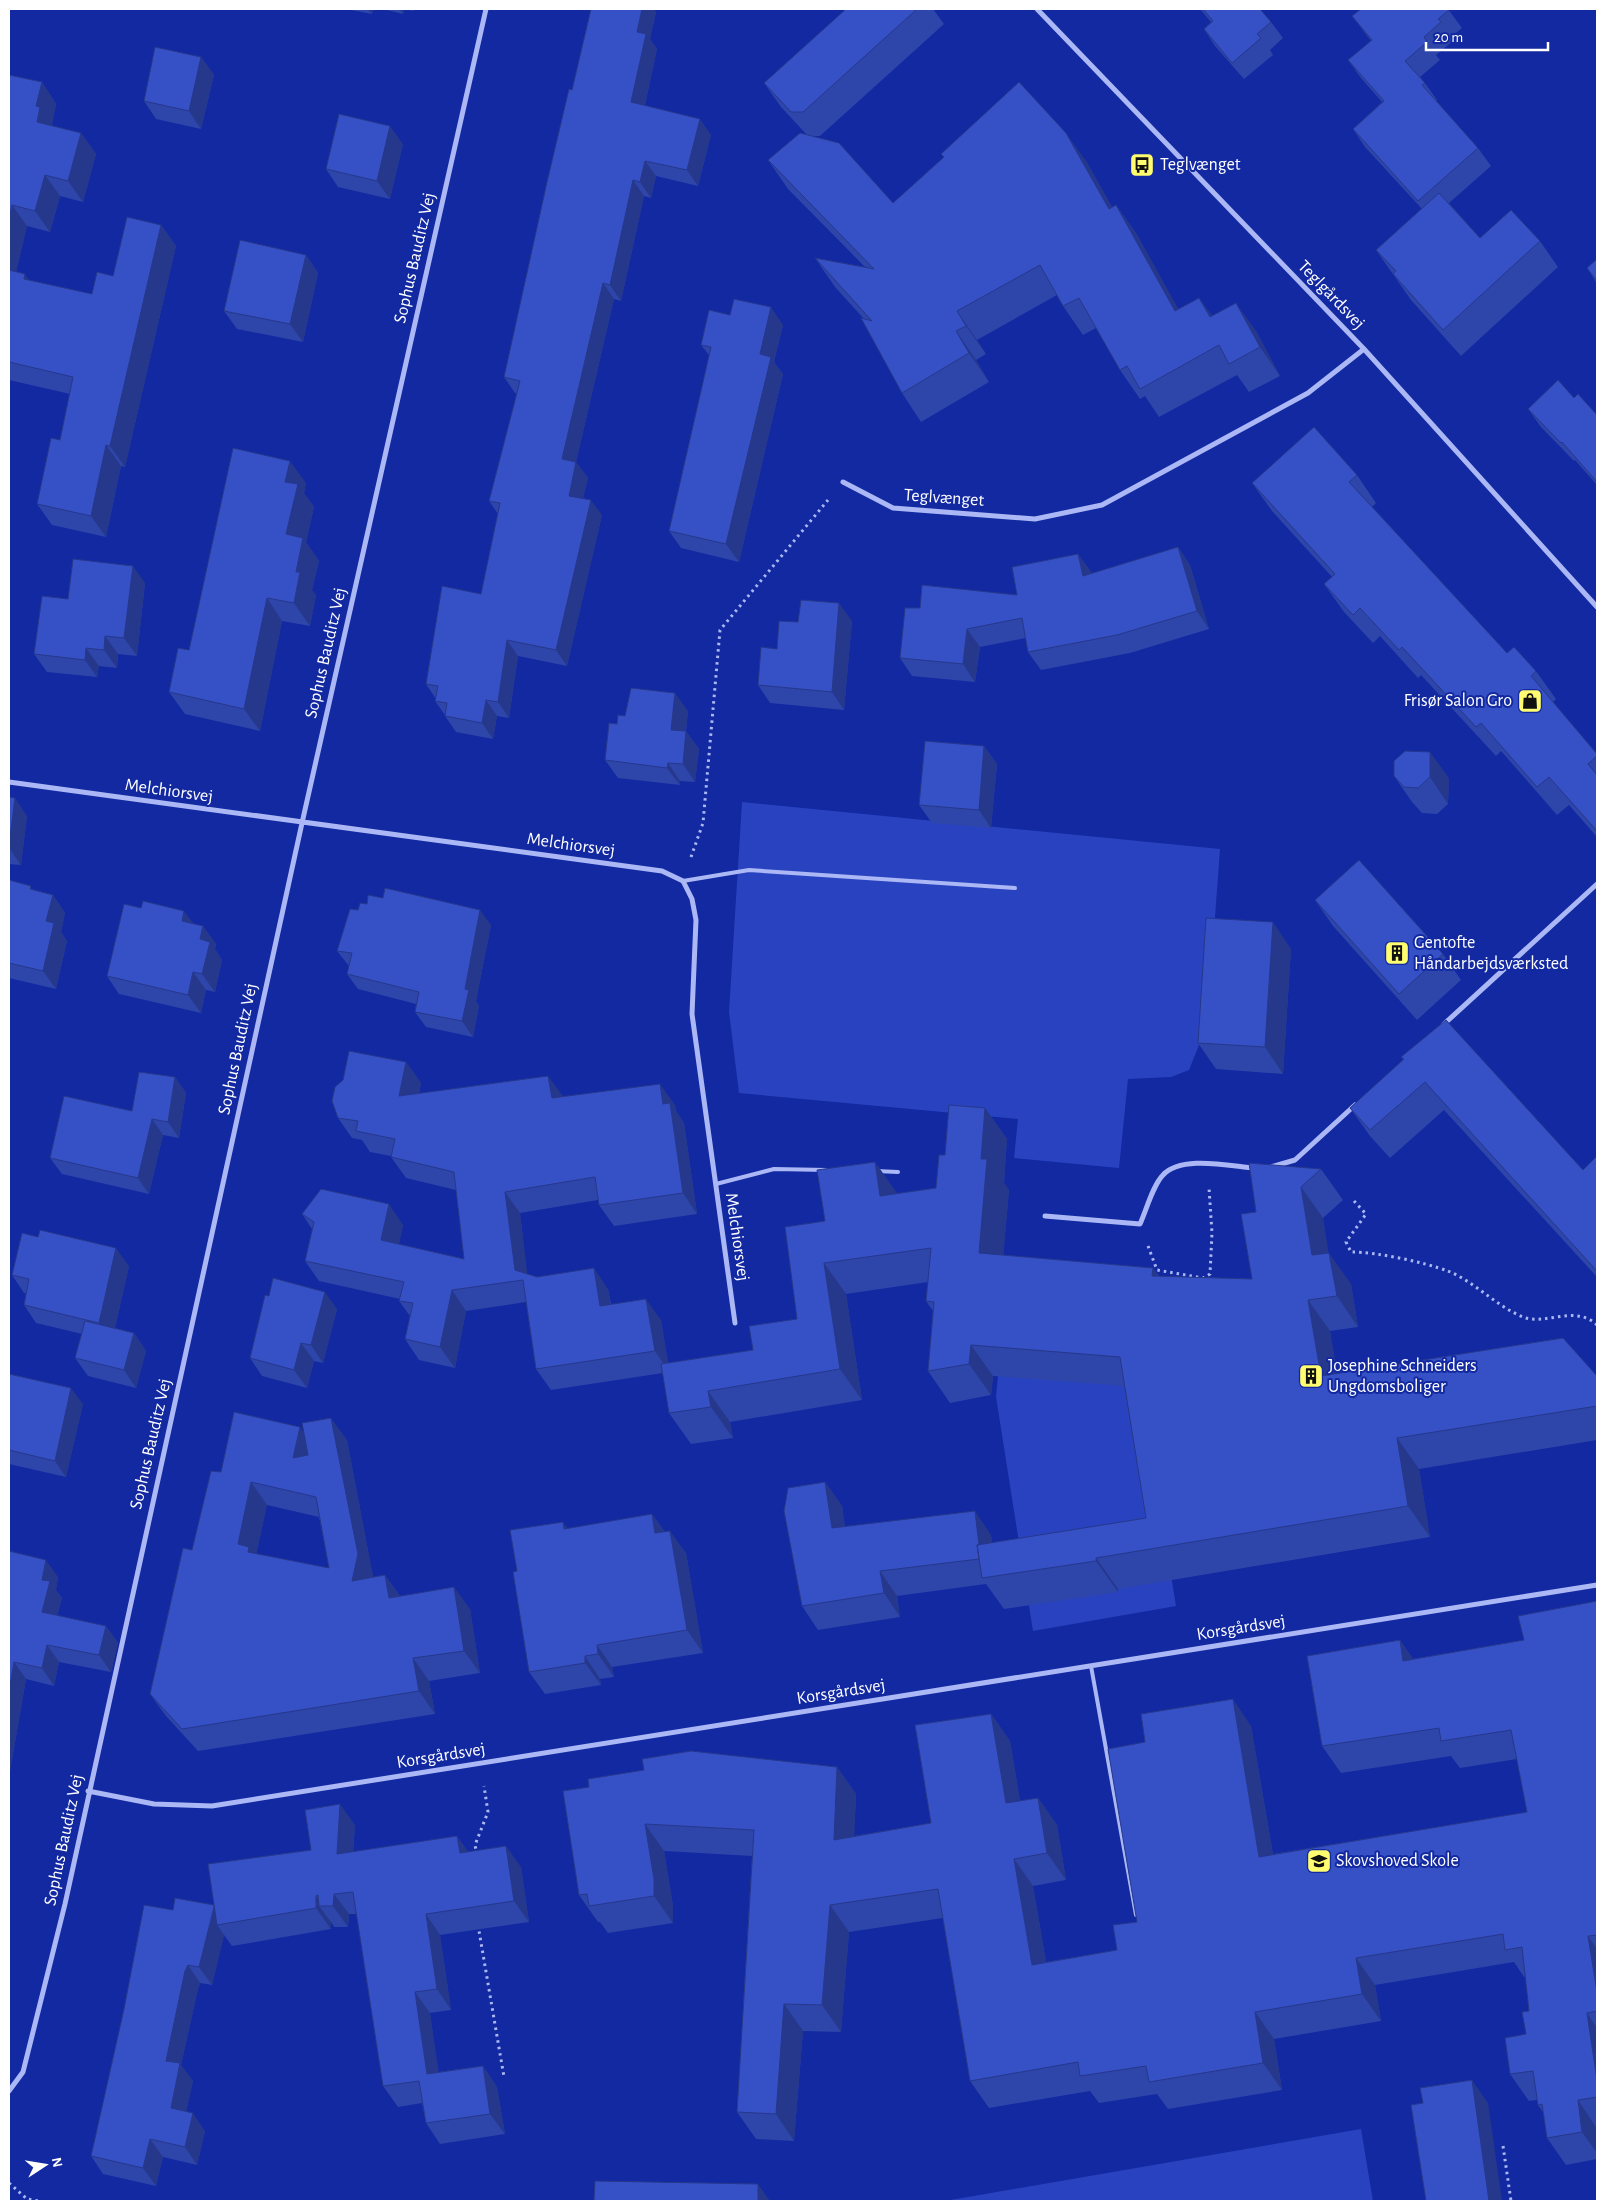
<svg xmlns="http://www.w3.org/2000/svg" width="1606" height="2210" viewBox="0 0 1606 2210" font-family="'Alegreya Sans',sans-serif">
<rect width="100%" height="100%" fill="#1229a1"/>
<!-- green -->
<path fill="#2943c0" d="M742,802L1220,849L1207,1025L1189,1070L1171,1077L1128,1079L1119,1168L1014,1158L1018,1119L739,1093L729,1012Z
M1000,1356L1141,1388L1176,1606L1033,1631L996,1397Z
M1361,2129L1373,2201H945Z"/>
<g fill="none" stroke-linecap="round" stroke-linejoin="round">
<!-- path -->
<path stroke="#abb8f5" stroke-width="3" stroke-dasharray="2.5 4" stroke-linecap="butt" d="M691,857L703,823L720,630L828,500
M1354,1201L1366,1214L1346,1242L1351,1252C1377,1252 1423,1262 1448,1271C1475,1282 1496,1306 1523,1317C1545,1326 1575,1304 1597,1325
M1148,1246L1157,1270L1203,1278L1210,1274L1212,1233L1209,1188
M477,1855L475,1845L488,1812L484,1786
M478,1925L504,2077
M1503,2146L1511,2201
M9,2183L27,2199L39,2201"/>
<!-- service -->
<path stroke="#abb8f5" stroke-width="4" d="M683,881L749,870L1015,888
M876,1171L898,1172
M716,1184L774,1169L827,1170
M1091,1666L1136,1915"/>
<!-- minor -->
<path stroke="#abb8f5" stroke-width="5" d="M1037,9L1364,349L1597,607
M843,482L893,508L1035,519L1102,505L1308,393L1364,349
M9,782L662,871L683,881L692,899L696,920L692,1014L735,1323
M1443,1025L1597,884
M1271,1167L1295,1160L1355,1105
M1045,1216L1140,1224C1146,1211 1153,1185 1163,1175C1181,1155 1229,1166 1255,1168
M88,1791L154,1804L212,1806L1597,1585
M9,2091L23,2072L65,1904L302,823L486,9"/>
</g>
<!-- wall -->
<path fill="#2e45aa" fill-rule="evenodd" d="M346,9H373L372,14Z
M383,9H414L413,11L404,9L403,14Z
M591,9H653L656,12L650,39L657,49L645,105L711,135L698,186L656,176L651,198L644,196L621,301L614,299L576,462L588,478L583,498L602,515L567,666L518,656L509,718L497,716L493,739L456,732L445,716V715L435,701L436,699L426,684L481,594L498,514L489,501L517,394L515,393L504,377L572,90Z
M846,9H933L944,24L820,136H812L893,203L944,158L941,154L1086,161L1112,207L1116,205L1136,233L1178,309L1199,298L1212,316L1256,331L1280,376L1249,392L1237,375L1159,417L1145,396L1140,399L1120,370L1096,328L1083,335L1063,306L1057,295L977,340L986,354L976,360L989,382L921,422L902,393L864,319L835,287L815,258L865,267L788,189L768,160L807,135L781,107L764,83Z
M1200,9H1260L1271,22L1283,38L1270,50L1273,55L1244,79L1215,46L1204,29L1211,22Z
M1448,9L1462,28L1451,37L1454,40L1436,55L1440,60L1420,77L1425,83L1437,100L1436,101L1478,148L1491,166L1449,203L1480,238L1540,241L1558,267L1461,356L1411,300L1376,250L1422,209L1365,147L1353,129L1382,102L1361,78L1348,60L1371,41L1352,16Z
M201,57L214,75L201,129L156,119L144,101Z
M9,75L42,82L56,104L52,124L53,126L81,133L96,154L83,202L60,196L50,232L27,226L16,272L29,280L92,294L113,276L161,225L176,246L125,467L121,466L106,537L52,525L37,504L60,440L70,394L9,380Z
M403,144L390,199L338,187L326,169Z
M306,255L318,273L303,342L237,329L224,311Z
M1597,259V284L1587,268Z
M730,315L783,325L774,362L783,374L739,562L681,548L669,531L709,355L701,345Z
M1574,398L1597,415V485L1575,460L1574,461L1541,427L1528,409Z
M1357,475L1376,503L1372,507L1507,653L1536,671L1556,699L1553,702L1597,754V837L1569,805L1557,815L1501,751L1496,756L1421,675L1418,678L1380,636L1373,643L1344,612L1324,584L1332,577L1272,511L1252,483Z
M306,483L304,493L314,507L306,542L319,561L312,590L316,595L310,626L282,621L260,731L185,714L169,692L189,650Z
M1178,547L1190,565L1209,629L1130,653L1041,670L1028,652L1026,638L980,647L975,682L912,676L900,658L920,608L1017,595L1078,554L1091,572V574Z
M145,583L137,656L118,654L117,668L99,666L97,677L47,672L34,654L68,599Z
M852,621L844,710L770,703L758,685L777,649L798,622Z
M688,711L686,731L699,749L695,782L680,781V785L618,778L605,760L617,724L625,716Z
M984,746L997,764L991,828L932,823L919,805Z
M1394,776L1449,778L1448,804L1437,814L1422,813L1412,802Z
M9,797L27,816L21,865L9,864Z
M9,880L35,890L53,895L65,913L61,932L67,941L56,989L9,978Z
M1315,900L1443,954L1461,980L1417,1020L1333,926Z
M194,924L203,926L216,944L215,949L222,960L215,992L206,990L201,1013L119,994L107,976Z
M491,925L476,1001L479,1006L473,1037L426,1027L415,1012L416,1004L358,989L347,974L349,966L337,951Z
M1291,949L1283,1074L1216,1069L1198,1043Z
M1401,1057L1583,1170L1597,1156V1277L1444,1110L1390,1158L1370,1136L1350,1108L1403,1060Z
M406,1062L421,1083L419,1094L563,1097L675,1105L676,1111L684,1123L697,1214L614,1226L599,1205L598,1200L520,1213L527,1274L537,1277L608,1289L611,1304L661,1320L668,1363L753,1350L797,1319L825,1221L875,1162L897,1194L936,1188L945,1155L985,1108L1007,1139L1004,1183L1009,1190L1003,1255L1153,1268L1159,1276L1252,1279L1256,1212L1321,1169L1343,1200L1323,1218L1328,1253L1351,1284L1358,1327L1330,1331L1337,1374L1597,1376V1440L1419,1469L1430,1537L1118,1589V1592L1004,1609L986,1584L897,1596L900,1617L818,1630L802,1606L825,1482L842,1506L845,1527L991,1535L992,1543L1146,1518L1124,1386L993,1376L991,1395L950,1403L928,1371L933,1311L926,1301L928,1282L846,1294L862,1400L730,1422L733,1438L691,1444L669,1413L663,1373L551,1390L536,1369L526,1302L466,1311L455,1368L419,1360L405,1339L410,1316L399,1301L400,1299L319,1281L305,1261L312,1229L302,1214L403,1225L399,1244L464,1259L456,1190L406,1178L391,1157V1156L370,1152L362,1140L352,1138L338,1118L343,1080Z
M175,1077L186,1093L179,1138L163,1135L149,1194L62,1174L50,1158L132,1111Z
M129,1266L115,1328L134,1333L146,1351L136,1388L88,1376L75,1358L82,1334L36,1323L24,1305L26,1293H24L12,1275Z
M337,1309L323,1363L314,1361L307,1388L262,1376L250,1358Z
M9,1374L83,1404L66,1477L9,1464Z
M303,1431L347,1440L373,1577L385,1575L400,1596L470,1609L480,1673L429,1681L435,1714L198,1751L166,1716L150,1694L192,1550L221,1472ZM267,1505L319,1517L329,1568L256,1554Z
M652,1514L665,1532L686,1553L703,1653L612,1667L614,1677L600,1679L601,1685L545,1694L529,1672L517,1571L568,1529Z
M9,1551L58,1577L56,1590L62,1598L57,1616L106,1626L118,1643L111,1672L59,1662L54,1686L26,1679L9,1777Z
M1597,1601V2127H1596L1597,2132V2159L1566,2165L1547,2138L1543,2112L1538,2105L1537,2100L1529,2101L1510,2074L1526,2034L1529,2011L1526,1977H1524L1514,1962L1375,1985L1381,2021L1274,2039L1282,2090L1168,2109L1157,2094L1099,2103L1090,2091L989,2108L970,2081L943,1918L849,1932L841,2032L803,2031L794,2141L756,2139L737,2112L752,1856L664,1851L673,1906V1923L608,1933L600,1922H598L579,1895L563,1791L837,1767L856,1794L854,1836L931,1823L991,1714L1010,1741L1020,1801L1038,1798L1057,1825L1066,1880L1033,1886L1046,1962L1117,1950L1137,1922L1251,1726L1273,1854L1527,1812L1517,1759L1460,1768L1451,1756L1341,1773L1322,1746L1400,1640L1413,1659L1524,1640Z
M355,1825L353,1852L457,1836L468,1852L521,1867L529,1922L440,1935L451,2010L430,2013L438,2072L483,2066L497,2087L505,2134L440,2144L426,2123L422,2103L398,2107L383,2086L357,1914H349L348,1927H334L331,1922V1929L232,1946L224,1935L212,1985L200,1983L198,1989L181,2065L193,2081L186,2112L205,2131L197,2165L163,2157L156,2186L103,2174L91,2156L214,1905Z"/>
<!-- shaded-wall -->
<path fill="#26388b" d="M368,9H373L372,14Z
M400,9H404L403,14Z
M642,9H653L656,12L650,39L657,49L642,118L631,102L637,32Z
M201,57L214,75L201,129L189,111Z
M42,82L56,104L52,124L55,128L37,122L36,106Z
M700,119L711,135L698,186L687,170Z
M390,126L403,144L390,199L377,181Z
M81,133L96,154L83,202L68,181Z
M1066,133L1086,161L1129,237L1109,209Z
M645,161L656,176L651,198L640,182Z
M45,175L60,196L50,232L35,211Z
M633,180L644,196L621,301L610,285Z
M12,205L27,226L12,289L9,284V220Z
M1116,205L1136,233L1195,339L1175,311Z
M161,225L176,246L125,467L110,446Z
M306,255L318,273L303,342L290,324Z
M25,274L39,295L24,279Z
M603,283L614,299L573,475L562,459Z
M1199,298L1219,326L1210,317Z
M1236,303L1256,331L1280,376L1260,347Z
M771,307L783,325L774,362L783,374L739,562L726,544L760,354Z
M957,311L977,340L986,354L966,326Z
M956,331L976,360L989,382L969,353Z
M106,445L121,466L106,537L91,516Z
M290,461L306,483L304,493L314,507L306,542L319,561L312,590L316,595L310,626L294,603L296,572L286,534L285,482Z
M576,462L588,478L580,512L569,496Z
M591,500L602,515L567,666L556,650Z
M1178,547L1190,565L1209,629L1197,611Z
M1078,554L1091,572L1095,594L1083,576Z
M133,566L145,583L137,656L124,638Z
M267,598L282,621L260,731L244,709Z
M839,603L852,621L844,710L832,692Z
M967,629L980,647L975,682L963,664Z
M105,636L118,654L117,668L104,650Z
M507,640L518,656L509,718L498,702Z
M86,648L99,666L97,677L85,660Z
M675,693L688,711L684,747L671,730Z
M486,700L497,716L493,739L482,723Z
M686,731L699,749L695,782L683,764Z
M984,746L997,764L991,828L979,810Z
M1430,752L1449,778L1448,804L1430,777Z
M668,763L680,781V785L667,768Z
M15,798L27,816L21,865L9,848Z
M53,895L65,913L61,932L67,941L56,989L43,971L46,921Z
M480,910L491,925L476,1001L479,1006L473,1037L462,1021L465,989Z
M184,911L197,928L182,921Z
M1273,922L1291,949L1283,1074L1265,1047Z
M203,926L216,944L215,949L222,960L215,992L202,974L200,939Z
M193,972L206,990L201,1013L188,995Z
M406,1062L421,1083L414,1117L399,1096Z
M548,1076L563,1096L567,1119L552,1098Z
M175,1077L186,1093L179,1138L168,1122Z
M660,1084L675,1105L676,1111L684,1123L697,1214L683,1193L663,1104Z
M985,1108L1007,1139L1004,1183L1009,1190L1001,1284L979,1253L981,1159Z
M152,1119L163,1135L149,1194L138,1178Z
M875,1162L897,1193L901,1228L880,1196Z
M1301,1187L1323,1218L1334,1286L1312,1255Z
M505,1192L520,1213L529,1288L515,1270Z
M389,1204L403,1225L395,1261L381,1240Z
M116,1248L129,1266L112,1341L99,1323Z
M1329,1253L1351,1284L1358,1327L1337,1296Z
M824,1263L846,1294L862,1400L840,1369Z
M594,1268L608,1289L614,1327L600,1306Z
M1153,1268L1175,1299L1152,1276Z
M452,1290L466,1311L455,1368L440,1347Z
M325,1292L337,1309L323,1363L311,1345Z
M646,1299L661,1320L669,1372L655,1351Z
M1308,1300L1330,1331L1343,1407L1321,1376Z
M134,1333L146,1351L136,1388L124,1370Z
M301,1343L314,1361L307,1388L294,1370Z
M971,1345L993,1376L991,1395L969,1364Z
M71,1388L83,1404L66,1477L55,1461Z
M708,1391L730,1422L733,1438L711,1407Z
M331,1418L347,1440L373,1576L367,1604L352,1581Z
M300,1427L316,1449L309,1480L293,1458Z
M1397,1438L1419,1469L1430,1537L1408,1506Z
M251,1482L267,1505L256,1556L265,1569L238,1544Z
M825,1482L842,1506L849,1552L832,1528Z
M975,1511L991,1535L997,1576L981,1559Z
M652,1514L668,1537L655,1533Z
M563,1522L579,1544L564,1529Z
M670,1531L686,1553L703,1653L687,1630Z
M1096,1558L1118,1589V1592L1096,1561Z
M46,1560L58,1577L56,1590L62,1598L54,1629L42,1612V1580Z
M880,1571L897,1596L900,1617L884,1593Z
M385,1575L401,1598H389Z
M454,1587L470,1609L480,1673L464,1651Z
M106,1626L118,1643L111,1672L99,1655Z
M1400,1640L1419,1668L1403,1661Z
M47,1645L59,1662L54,1686L42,1668Z
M597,1645L612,1667L614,1677L598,1654Z
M585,1656L600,1679L601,1685L585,1663Z
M413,1658L429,1681L435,1714L419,1691Z
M14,1662L26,1679L9,1777V1691Z
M1233,1699L1251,1726L1278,1884L1259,1857Z
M991,1714L1010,1741L1025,1830L1006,1803Z
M837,1767L856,1794L853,1867L834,1840Z
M1038,1798L1057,1825L1066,1880L1047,1853Z
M340,1804L355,1825L351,1875L337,1854Z
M645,1824L664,1851L673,1906V1923L654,1896Z
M457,1836L472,1857L460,1853Z
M506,1846L521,1867L529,1922L514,1901Z
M1014,1859L1033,1886L1051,1992L1032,1965Z
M334,1894L349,1914L348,1927L333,1906Z
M316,1896L323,1906H319L331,1922V1929L316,1908Z
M215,1905L217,1925L224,1935L212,1985L199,1967Z
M830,1905L849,1932L841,2032L822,2005Z
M426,1914L440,1935L451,2010L437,1989Z
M1588,1936L1597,1949V1992Z
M1356,1958L1375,1985L1381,2021L1362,1994Z
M188,1965L200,1983L198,1989L181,2065L193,2081L183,2126L171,2108L166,2061L185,1971Z
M415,1992L430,2013L442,2095L427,2074Z
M784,2004L803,2031L794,2141L776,2114Z
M1255,2012L1274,2039L1282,2090L1263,2063Z
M1587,2013L1597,2028V2080Z
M483,2066L497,2087L505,2134L490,2114Z
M1472,2080L1488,2103L1502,2201H1489Z
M1578,2100L1596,2127L1597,2153L1582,2132Z
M193,2113L205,2131L197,2165L185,2147Z
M150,2139L163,2157L156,2186L143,2168Z
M758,2184L770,2201H758Z"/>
<!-- building -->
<path fill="#3650c6" stroke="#26388b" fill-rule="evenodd" d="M591,9H642L637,32L646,34L631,102L700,119L687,170L645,161L640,182L633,180L610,285L603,283L562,459L576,462L569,496L591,500L556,650L507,640L498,702L486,700L482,723L445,716L447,703L435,701L438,686L426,684L442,586L481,594L500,503L489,501L520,381L504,377L547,182L569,89L572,90Z
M846,9H917L803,112H791L764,83Z
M1203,9H1260L1271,22L1257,34L1261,38L1232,63L1204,29L1213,21Z
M1361,9H1448L1449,10L1438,19L1441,22L1424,37L1427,42L1405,61L1425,83L1422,85L1478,148L1418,201L1353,129L1384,101L1348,60L1372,40L1352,16Z
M155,47L201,57L189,111L144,101Z
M9,75L42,82L36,106L40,107L37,122L81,133L68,181L45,175L35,211L12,205L9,220Z
M1019,82L1066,133L1109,209L1116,205L1175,311L1199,298L1210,317L1236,303L1260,347L1229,364L1219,345L1140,389L1127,366L1120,370L1079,298L1063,306L1040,265L957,311L966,326L956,331L969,353L902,393L861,318L872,321L815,258L874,269L768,160L800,133L839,143L893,203L944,157L941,154Z
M339,114L390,126L377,181L326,169Z
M1439,193L1480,238L1511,210L1540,241L1443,330L1393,274L1396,271L1376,250Z
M127,217L161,225L110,446L106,445L91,516L37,504L51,438L60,440L73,377L9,362V270L25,274L24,279L92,294L97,272L113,276Z
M240,240L306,255L290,324L224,311Z
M1597,259V281L1587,268Z
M734,299L771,307L760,354L771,357L726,544L669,531L711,347L701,345L709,310L730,315Z
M1558,380L1574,398L1578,394L1597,415V482L1562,442L1561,443L1528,409Z
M1314,427L1357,475L1349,482L1507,653L1514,647L1536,671L1531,676L1597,754V756L1588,764L1597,775V831L1549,777L1537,787L1481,723L1476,727L1402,647L1399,650L1360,608L1353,615L1324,584L1335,574L1252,483Z
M233,448L290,461L285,482L298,484L286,534L303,538L296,572H300L294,603L267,598L244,709L169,692L178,648L189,650Z
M1178,547L1197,611L1117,635L1028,652L1022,618L967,629L963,664L900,658L905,608H920L922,585L1017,595L1012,567L1078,554L1083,576Z
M73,559L133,566L124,638L105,636L104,650L86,648L85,660L34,654L42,596L68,599Z
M801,600L839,603L832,692L758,685L761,647L777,649L779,621L798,622Z
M631,688L675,693L671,730L686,731L683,764L668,763L667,768L605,760L609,723L617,724L618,715L625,716Z
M925,741L984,746L979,810L919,805Z
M1405,751L1430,752V777L1418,788L1404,787L1394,776V761Z
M9,797L15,798L9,845Z
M1359,860L1443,954L1399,994L1315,900Z
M9,880L31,886L30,889L53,895L46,921L54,923L43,971L9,963Z
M385,888L480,910L465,989L469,990L462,1021L415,1012L419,992L347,974L352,953L337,951L350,909L358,910L360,903L367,904L368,895L383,898Z
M143,901L184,911L182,921L203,926L200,939L210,942L202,974L193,972L188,995L107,976L124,904L141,908Z
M1206,918L1273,922L1265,1047L1198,1043Z
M1446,1020L1583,1170L1597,1156V1271L1425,1082L1370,1130L1350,1108L1404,1059L1401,1057Z
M349,1051L406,1062L399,1096L548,1076L552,1098L660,1084L663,1104L670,1103L683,1193L599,1205L595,1177L505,1192L515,1270L537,1277L594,1268L600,1306L646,1299L655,1351L536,1369L523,1280L452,1290L440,1347L405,1339L413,1303L399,1301L404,1282L305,1261L314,1222L302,1214L321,1189L389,1204L381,1240L464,1259L454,1172L391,1157L395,1139L356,1131L358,1121L338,1118L332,1101L335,1087L343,1080Z
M139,1072L175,1077L168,1122L152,1119L138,1178L50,1158L64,1096L132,1111Z
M949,1105L985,1108L981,1159H987L979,1253L1153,1268L1152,1276L1252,1279L1241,1214L1256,1212L1249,1163L1321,1169L1301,1187L1312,1255L1329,1253L1337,1296L1308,1300L1321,1376L1563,1338L1597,1376V1406L1397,1438L1408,1506L1096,1558V1561L982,1578L977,1545L1146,1518L1120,1357L971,1345L969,1364L928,1371L934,1302L926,1301L931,1248L824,1263L840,1369L708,1391L711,1407L669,1413L661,1364L753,1350L749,1326L797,1319L785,1227L825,1221L817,1170L875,1162L880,1196L936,1188L939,1155H945Z
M40,1230L116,1248L99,1323L24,1305L29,1279L12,1275L22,1233L38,1237Z
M273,1278L325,1292L311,1345L301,1343L294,1370L250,1358L265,1295L269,1296Z
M85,1321L134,1333L124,1370L75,1358Z
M9,1374L71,1388L55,1461L9,1450Z
M234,1412L300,1427L293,1458L308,1455L302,1423L331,1418L358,1554L352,1581L385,1575L389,1598L454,1587L464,1651L413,1658L419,1691L182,1729L150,1694L183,1548L192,1550L211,1471L221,1472ZM251,1482L316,1497L329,1568L248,1552L249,1547L238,1544Z
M825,1482L832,1528L975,1511L979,1545H977L979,1559L880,1571L884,1593L802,1606L784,1511L788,1488Z
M652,1514L655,1533L670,1531L687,1630L597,1645L598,1654L585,1656V1663L529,1672L513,1572L517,1571L510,1530L563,1522L564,1529Z
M9,1551L46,1560L42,1580L50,1581L42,1612L106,1626L99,1655L47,1645L42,1668L14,1662L9,1691Z
M1597,1601V1935L1588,1936L1597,1992V2011L1587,2013L1597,2080V2097L1578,2100L1582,2132L1547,2138L1542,2104L1538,2105L1533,2071L1510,2074L1505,2038L1526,2034L1522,2012L1529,2011L1522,1947L1505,1950L1503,1934L1356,1958L1362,1994L1255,2012L1263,2063L1149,2082L1146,2066L1080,2076L1078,2062L970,2081L938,1889L830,1905L822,2005L784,2004L776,2114L737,2112L754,1830L645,1824L654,1879V1896L589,1906L587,1894L579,1895L563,1791L589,1787L588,1779L644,1770L642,1759L691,1751L837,1767L834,1840L931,1823L915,1725L991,1714L1006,1803L1038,1798L1047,1853L1014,1859L1032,1965L1117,1950L1113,1925L1137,1922L1108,1749L1145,1742L1141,1714L1233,1699L1259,1857L1527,1812L1511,1730L1441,1741L1439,1728L1322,1746L1307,1656L1400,1640L1403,1661L1524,1640L1518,1616Z
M340,1804L337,1854L457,1836L460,1853L506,1846L514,1901L426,1914L437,1989L415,1992L427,2074L483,2066L490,2114L426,2123L419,2081L383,2086L353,1892L334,1894L333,1906H319L318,1895L316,1896V1908L217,1925L208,1864L311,1850L305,1810Z
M175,1898L214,1905V1907L199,1967L188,1965L185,1971L166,2061L180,2063L171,2108L193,2113L185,2147L150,2139L143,2168L91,2156L124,2009L144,1905L173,1910Z
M1472,2080L1489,2201H1426L1411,2105L1423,2103L1420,2088Z
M595,2181L758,2184V2201H594Z"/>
<!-- icons -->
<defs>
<symbol id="bus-square" viewBox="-11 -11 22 22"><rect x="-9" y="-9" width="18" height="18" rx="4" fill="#fffd6f" stroke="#1229a1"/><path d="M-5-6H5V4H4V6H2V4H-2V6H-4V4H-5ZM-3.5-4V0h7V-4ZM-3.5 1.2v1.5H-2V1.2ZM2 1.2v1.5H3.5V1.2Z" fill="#111"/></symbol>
<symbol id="shop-square" viewBox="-11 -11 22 22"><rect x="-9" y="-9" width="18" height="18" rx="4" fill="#fffd6f" stroke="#1229a1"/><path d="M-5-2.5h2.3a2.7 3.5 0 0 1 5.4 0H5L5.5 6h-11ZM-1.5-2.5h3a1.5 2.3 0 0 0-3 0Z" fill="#111"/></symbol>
<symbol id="building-square" viewBox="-11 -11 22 22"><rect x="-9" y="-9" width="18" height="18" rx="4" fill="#fffd6f" stroke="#1229a1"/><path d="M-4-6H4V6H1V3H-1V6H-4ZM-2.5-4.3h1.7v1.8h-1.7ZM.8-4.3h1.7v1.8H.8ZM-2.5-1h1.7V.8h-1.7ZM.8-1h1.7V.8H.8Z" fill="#111"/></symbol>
<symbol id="school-square" viewBox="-11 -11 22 22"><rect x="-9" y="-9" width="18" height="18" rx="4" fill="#fffd6f" stroke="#1229a1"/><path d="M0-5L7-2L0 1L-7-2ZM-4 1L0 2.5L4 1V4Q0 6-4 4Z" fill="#111"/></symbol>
</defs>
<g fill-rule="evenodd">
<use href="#bus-square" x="1128" y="151" width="28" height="28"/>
<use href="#shop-square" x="1516" y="687" width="28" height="28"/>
<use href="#building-square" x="1383" y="939" width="28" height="28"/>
<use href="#building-square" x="1297" y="1362" width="28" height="28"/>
<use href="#school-square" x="1305" y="1847" width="28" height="28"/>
</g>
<g text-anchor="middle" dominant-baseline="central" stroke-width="4" stroke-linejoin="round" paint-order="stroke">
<!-- poi labels -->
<g font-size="18" fill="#fff" stroke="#1229a1" text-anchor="start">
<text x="1160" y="165">Teglvænget</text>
<text x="1512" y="701" text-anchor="end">Frisør Salon Gro</text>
<text x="1414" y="943">Gentofte<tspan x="1414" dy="21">Håndarbejdsværksted</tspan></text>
<text x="1328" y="1366">Josephine Schneiders<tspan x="1328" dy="21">Ungdomsboliger</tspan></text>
<text x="1336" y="1861">Skovshoved Skole</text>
</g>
<!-- street labels -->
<g font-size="18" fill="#fff" stroke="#1229a1">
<text transform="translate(415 258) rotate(-77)">Sophus Bauditz Vej</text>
<text transform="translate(1331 295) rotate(46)">Teglgårdsvej</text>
<text transform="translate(944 498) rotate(4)">Teglvænget</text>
<text transform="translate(326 653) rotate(-77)">Sophus Bauditz Vej</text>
<text transform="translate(169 791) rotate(8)">Melchiorsvej</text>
<text transform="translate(571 845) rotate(8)">Melchiorsvej</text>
<text transform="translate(238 1049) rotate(-78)">Sophus Bauditz Vej</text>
<text transform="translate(737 1237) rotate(82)">Melchiorsvej</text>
<text transform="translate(151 1444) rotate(-77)">Sophus Bauditz Vej</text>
<text transform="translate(1241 1628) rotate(-9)">Korsgårdsvej</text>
<text transform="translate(841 1692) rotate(-9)">Korsgårdsvej</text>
<text transform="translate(441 1756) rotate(-9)">Korsgårdsvej</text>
<text transform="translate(64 1840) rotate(-78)">Sophus Bauditz Vej</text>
</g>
</g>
<!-- border -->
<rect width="1606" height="2210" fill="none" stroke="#ffffff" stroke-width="20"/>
<!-- north arrow -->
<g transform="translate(45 2165) rotate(78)" stroke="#1229a1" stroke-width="4" paint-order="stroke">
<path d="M0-4L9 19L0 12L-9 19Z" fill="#ffffff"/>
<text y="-8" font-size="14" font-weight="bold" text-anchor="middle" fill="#ffffff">N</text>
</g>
<!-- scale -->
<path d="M1426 42v8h122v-8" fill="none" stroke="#ffffff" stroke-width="2.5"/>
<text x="1434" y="42" font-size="15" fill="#ffffff" stroke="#1229a1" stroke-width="4" paint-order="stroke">20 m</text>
</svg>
